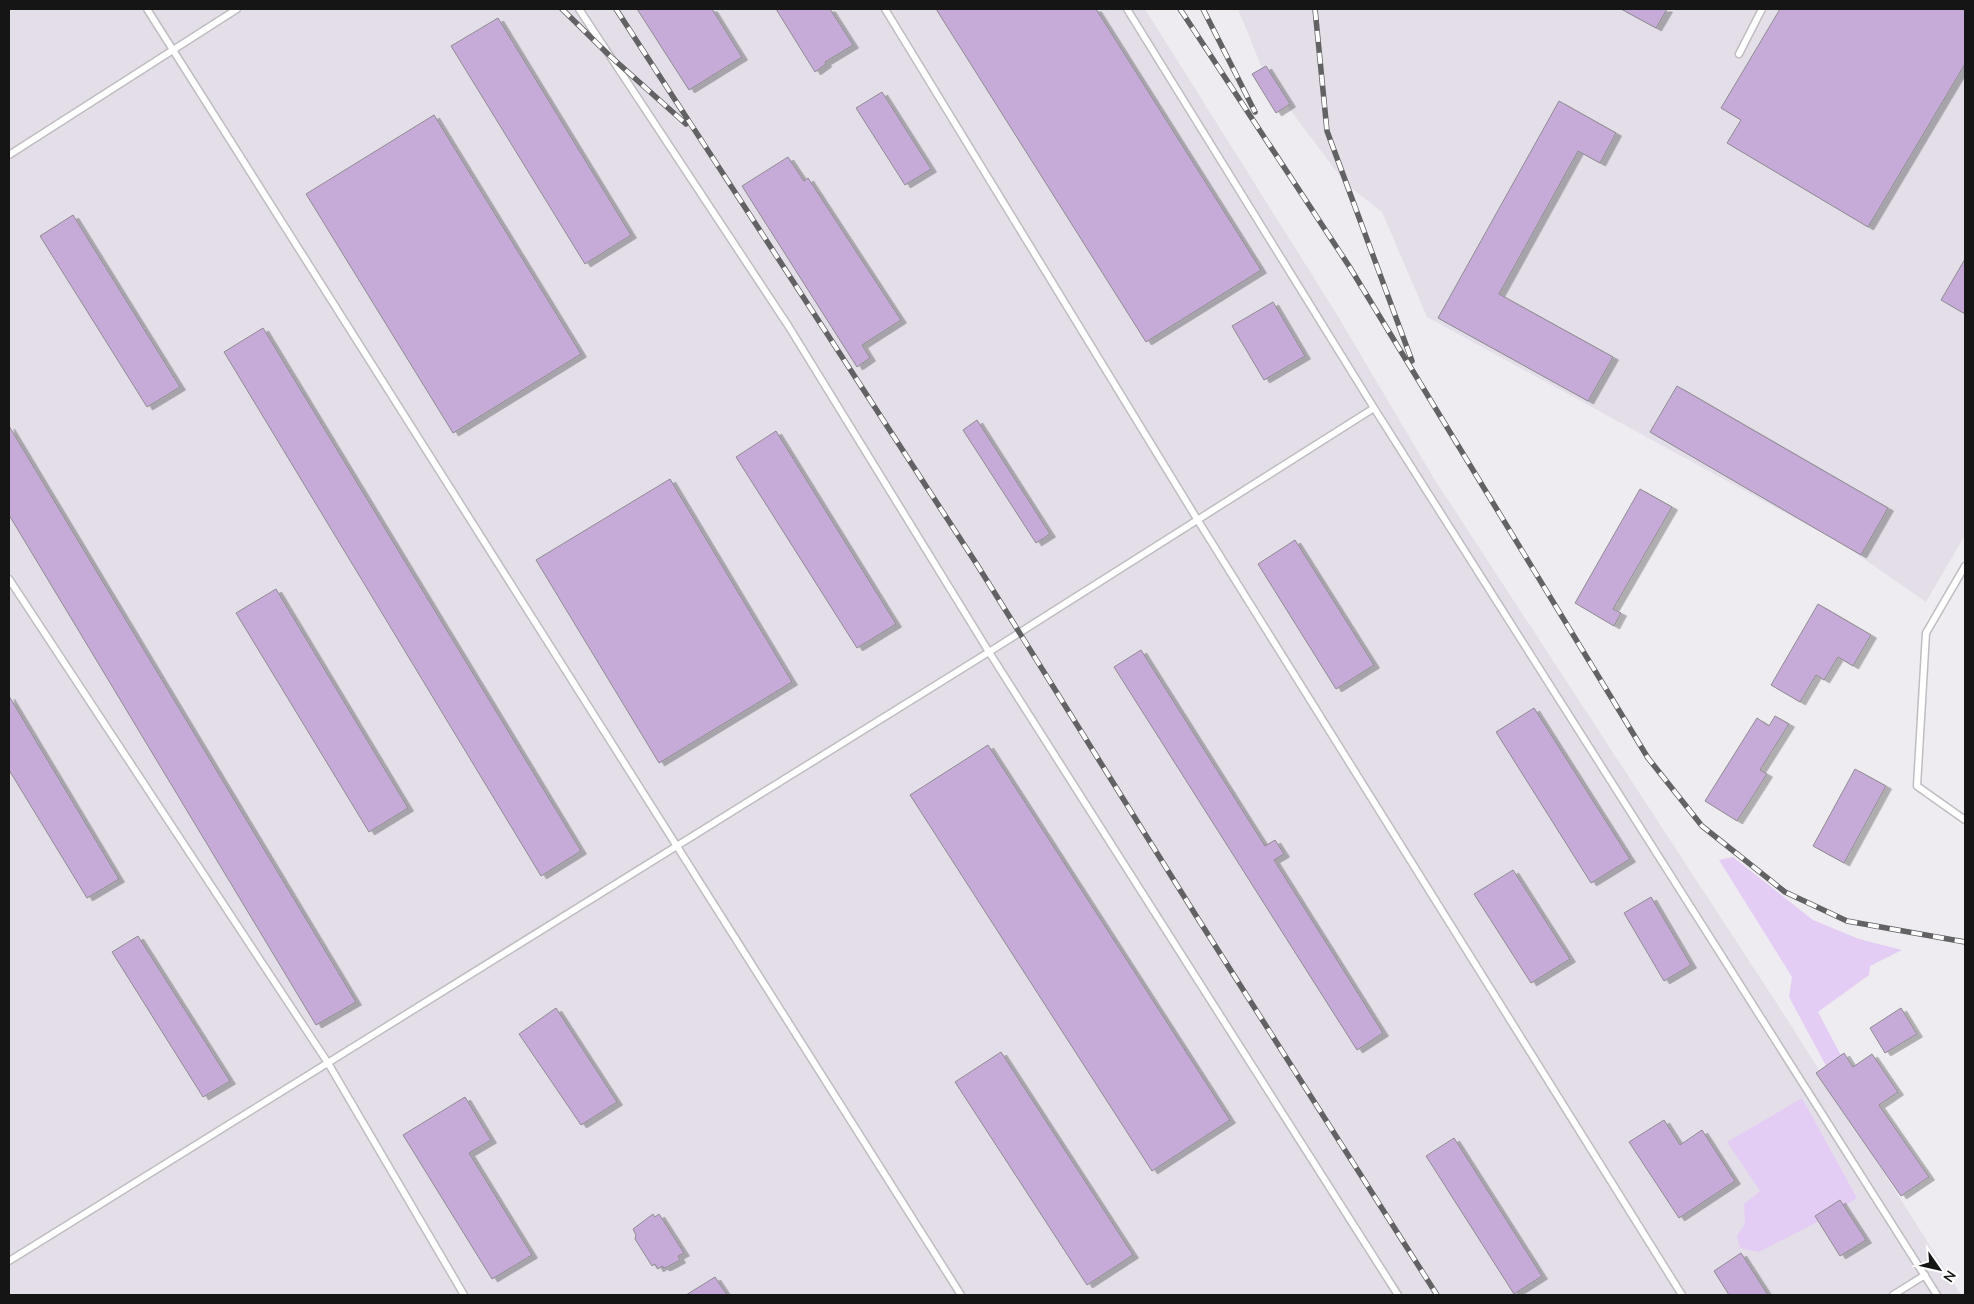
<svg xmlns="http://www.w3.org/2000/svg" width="1974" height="1304" viewBox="0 0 1974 1304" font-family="'Nunito Sans',sans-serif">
<defs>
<filter id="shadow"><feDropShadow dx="5.5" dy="3" stdDeviation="0" flood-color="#0004"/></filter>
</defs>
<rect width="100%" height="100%" fill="#eeecf0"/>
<!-- built -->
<path fill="#e4dee9" d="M9,9H1145L1336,313L1433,477L1787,1019L1961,1295H9Z
M1238,9H1965V535L1926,602L1844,545L1427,317L1382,212L1346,184L1266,78Z"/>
<!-- green -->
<path fill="#e4cdf4" d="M1733,857L1813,920L1859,939L1902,950L1870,966L1869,975L1818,1012L1846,1065L1832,1077L1789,997L1792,977L1719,860Z
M1802,1098L1857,1198L1831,1215L1759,1252L1740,1248L1737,1236L1745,1224L1744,1204L1760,1191L1727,1142Z"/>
<!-- building -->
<path fill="#c6abd9" stroke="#8f8c90" filter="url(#shadow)" d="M637,9H712L742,57L689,90Z
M776,9H830L853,45L825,62L826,64L815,72Z
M936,9H1096L1261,270L1146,342Z
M1621,9H1667L1656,28Z
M1780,9H1965V64L1868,227L1727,143L1741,120L1721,108Z
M498,18L631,235L585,264L451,46Z
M1266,66L1290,104L1276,113L1252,74Z
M882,92L931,169L905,185L856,108Z
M1559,101L1616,133L1600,163L1578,151L1499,294L1613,357L1588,401L1438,318Z
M434,115L581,354L453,433L306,194Z
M788,157L804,181L808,178L901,320L862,345L870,358L857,367L742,186Z
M73,215L180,387L147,407L40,236Z
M1965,259V314L1941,300Z
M1273,302L1305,356L1264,380L1232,326Z
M263,328L581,851L541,876L224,352Z
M1677,386L1888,508L1861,555L1650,432Z
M977,420L1050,534L1036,543L963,430Z
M9,426L356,1002L316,1025L9,515Z
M776,431L896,624L857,648L736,457Z
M670,479L792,682L659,763L536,560Z
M1640,489L1672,507L1613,609L1621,613L1614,626L1575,603Z
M1295,540L1374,665L1336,689L1258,564Z
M276,589L408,808L369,832L236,613Z
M1818,604L1871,635L1853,666L1838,657L1824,680L1816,675L1800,702L1771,685Z
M1141,650L1265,846L1275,840L1284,854L1274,860L1383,1033L1357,1050L1114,667Z
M9,696L119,879L87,898L9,770Z
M1534,708L1630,859L1591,883L1496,732Z
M1775,716L1789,724L1760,770L1767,774L1737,821L1705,801L1757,718L1769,726Z
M988,745L1230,1120L1152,1171L910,795Z
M1855,769L1886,786L1844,863L1813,846Z
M1513,870L1570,959L1531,983L1474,894Z
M1651,897L1691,965L1664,981L1624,913Z
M138,936L230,1081L203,1097L112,952Z
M556,1008L617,1102L581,1125L519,1034Z
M1901,1008L1917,1034L1885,1053L1870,1028Z
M1001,1052L1133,1255L1087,1285L955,1082Z
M1844,1053L1853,1067L1872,1054L1898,1092L1879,1105L1929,1177L1901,1196L1816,1073Z
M465,1097L491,1140L469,1153L532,1255L492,1279L403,1135Z
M1664,1120L1680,1145L1702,1130L1735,1181L1679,1218L1629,1142Z
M1454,1138L1542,1276L1514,1294L1426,1156Z
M1840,1200L1866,1240L1840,1256L1815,1216Z
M653,1214L655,1217L659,1214L684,1253L678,1256L680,1260L667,1267L664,1268L662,1266L658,1269L655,1264L652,1266L635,1239L636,1235L633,1229Z
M1741,1253L1768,1295H1729L1714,1271Z
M715,1277L727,1295H686Z"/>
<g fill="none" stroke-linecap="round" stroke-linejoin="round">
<defs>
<path id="lane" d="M147,9L961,1295
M579,9L789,327L989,652L1398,1295
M885,9L1197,519L1682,1295
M1127,9L1374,408L1937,1295
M1739,54L1762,9
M9,155L237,9
M1965,566L1926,633L1917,786L1965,820
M9,579L328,1063L464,1295
M9,1261L989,652L1374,408
M1893,1295L1925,1275"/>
</defs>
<!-- lane casing -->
<use href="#lane" stroke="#bfbdc1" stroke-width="9"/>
<!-- lane -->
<use href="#lane" stroke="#fff" stroke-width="6"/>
<defs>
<path id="rail" d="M562,9L610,56L686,124
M616,9L976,563L1195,914L1437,1295
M1180,9L1349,266L1648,758L1702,826L1785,892L1847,921L1965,942
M1203,9L1255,112
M1315,9L1327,131L1412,361"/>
</defs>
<!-- rail casing -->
<use href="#rail" stroke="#626163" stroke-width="5.5"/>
<!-- rail -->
<use href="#rail" stroke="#fff" stroke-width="4" stroke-dasharray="11" stroke-linecap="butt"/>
</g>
<!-- border -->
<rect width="1974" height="1304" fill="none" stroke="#151516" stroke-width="20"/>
<!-- north arrow -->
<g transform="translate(1939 1269) rotate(124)" stroke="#ffffff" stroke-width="4" paint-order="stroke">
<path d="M0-4L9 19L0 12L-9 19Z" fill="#151516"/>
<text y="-8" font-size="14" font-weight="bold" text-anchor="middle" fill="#151516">N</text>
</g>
</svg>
